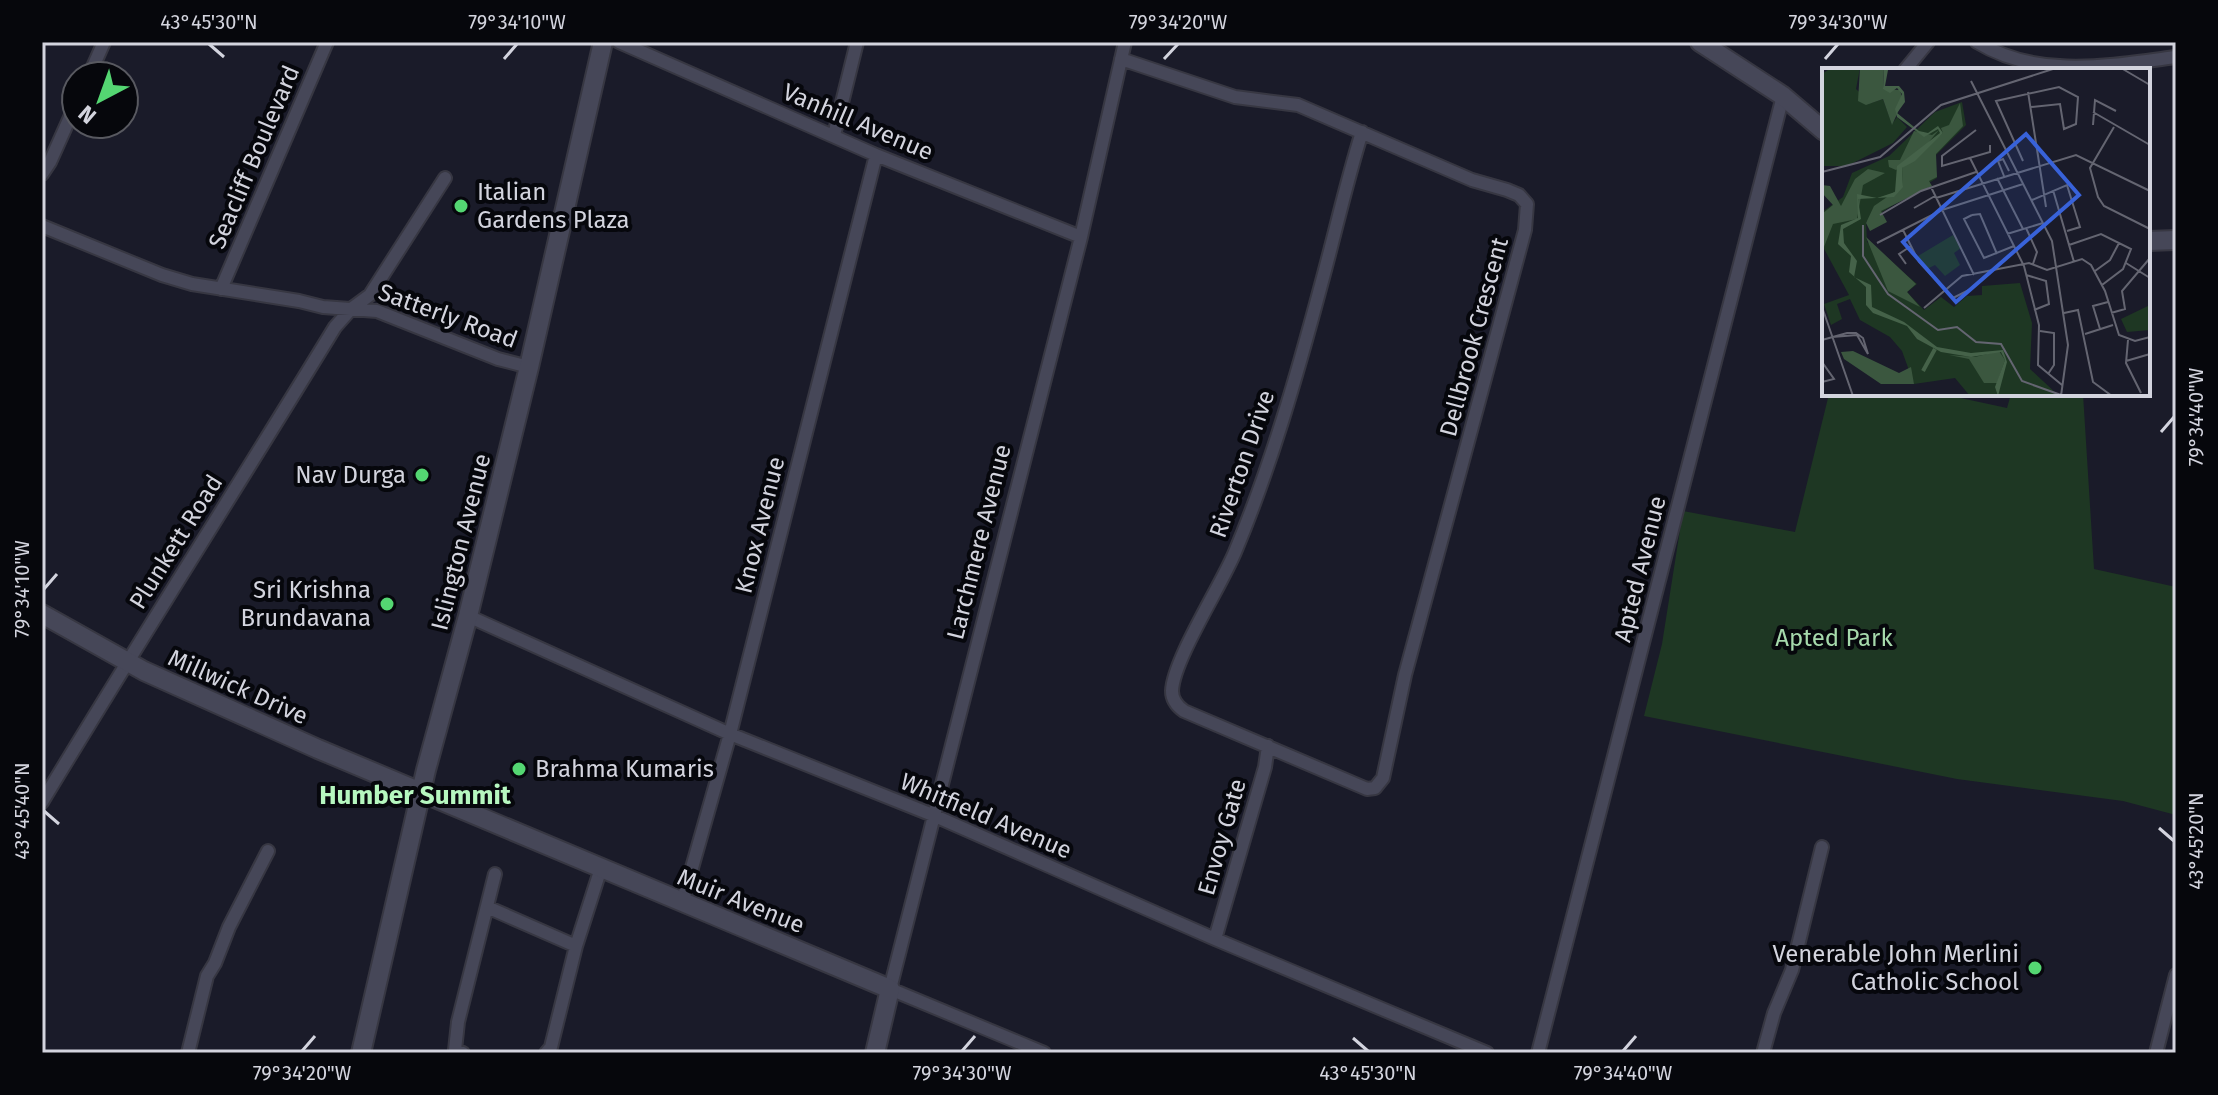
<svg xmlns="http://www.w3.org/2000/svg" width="2218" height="1095" viewBox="0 0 2218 1095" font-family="'Fira Sans',sans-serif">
<rect width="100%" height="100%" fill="#1a1b29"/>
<!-- green -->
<path fill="#1e3723" d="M1829,394H1942L2007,408L2011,394H2083L2094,569L2176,587V815L2123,801L1957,779L1644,716L1662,644L1683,511L1795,532Z"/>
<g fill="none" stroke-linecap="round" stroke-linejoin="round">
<defs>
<path id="street" d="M619,42L876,155L1081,237
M1977,42C2038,79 2108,66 2176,57
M1121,59L1235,97L1298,105L1472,180L1507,190L1519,195L1527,204L1525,230L1405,675L1383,778L1375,788L1367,789L1184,711C1177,706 1172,700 1172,691C1173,660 1221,586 1235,552C1271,466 1297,375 1321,285C1335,234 1346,183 1362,132
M1905,70L1928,42
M89,76L104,42
M834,135L857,42
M42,174L50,162L76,104
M42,226L162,275L192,284L299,301L323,307L377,311L498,359L529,367
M221,289L327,42
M468,616L730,734L935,816L1215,939L1487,1053
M42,802C138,643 238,486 335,327L351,309L370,295L445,178
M682,903L730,734L876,155
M487,907L576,946
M1215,939L1265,767L1268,746
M188,1053L207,976L215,963L229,927L268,851
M463,1053L455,1050L458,1022L495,874
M546,1053L551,1047L576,946L601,868
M1044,1053L890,989L1081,237L1125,42
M1538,1053L1783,96
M1763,1053L1774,1013L1792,970L1822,847
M2156,1053L2176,975"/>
<path id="secondary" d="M1700,42L1783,96L1824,131
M2148,241L2176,240
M42,614L144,671L318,749L890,989L875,1053
M361,1053L426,770L468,616L529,367L603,42"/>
</defs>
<!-- street casing -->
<use href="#street" stroke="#373742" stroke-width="16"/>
<!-- secondary casing -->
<use href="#secondary" stroke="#373742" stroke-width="22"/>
<!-- street -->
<use href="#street" stroke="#464758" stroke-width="12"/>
<!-- secondary -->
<use href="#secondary" stroke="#464758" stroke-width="18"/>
</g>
<!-- ticks -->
<path fill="none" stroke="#d3d4de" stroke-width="3" d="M209,44L224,57M504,59L517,44M1164,59L1178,44M1825,59L1838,44M2161,432L2174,417M44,589L57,574M44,811L59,824M2159,828L2174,841M1353,1038L1368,1051M302,1051L315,1036M962,1051L975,1036M1623,1051L1636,1036"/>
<!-- markers -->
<g fill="#54d672" stroke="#06070c" stroke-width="3">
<circle cx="461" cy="206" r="8"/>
<circle cx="422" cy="475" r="8"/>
<circle cx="387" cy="604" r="8"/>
<circle cx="519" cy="769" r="8"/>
<circle cx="2035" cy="968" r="8"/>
</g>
<g text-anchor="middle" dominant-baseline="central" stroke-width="8" stroke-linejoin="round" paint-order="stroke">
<!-- street labels -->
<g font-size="24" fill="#d3d4de" stroke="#06070c">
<text transform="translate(858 122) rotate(23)">Vanhill Avenue</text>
<text transform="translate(254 157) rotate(-67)">Seacliff Boulevard</text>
<text transform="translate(448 316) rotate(20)">Satterly Road</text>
<text transform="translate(1474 337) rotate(-75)">Dellbrook Crescent</text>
<text transform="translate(1242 464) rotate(-71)">Riverton Drive</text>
<text transform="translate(760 525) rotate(-76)">Knox Avenue</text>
<text transform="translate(176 542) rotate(-58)">Plunkett Road</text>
<text transform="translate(461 542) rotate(-76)">Islington Avenue</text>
<text transform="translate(979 542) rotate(-76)">Larchmere Avenue</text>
<text transform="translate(1640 569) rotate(-76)">Apted Avenue</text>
<text transform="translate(238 687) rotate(24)">Millwick Drive</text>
<text transform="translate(986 816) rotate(23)">Whitfield Avenue</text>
<text transform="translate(1222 837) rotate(-74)">Envoy Gate</text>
<text transform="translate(741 901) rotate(22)">Muir Avenue</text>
</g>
<!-- poi labels -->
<g font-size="24" fill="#d3d4de" stroke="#06070c" text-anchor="end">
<text x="477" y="192" text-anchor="start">Italian<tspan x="477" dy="28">Gardens Plaza</tspan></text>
<text x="406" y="475">Nav Durga</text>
<text x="371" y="590">Sri Krishna<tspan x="371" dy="28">Brundavana</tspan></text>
<text x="535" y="769" text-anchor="start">Brahma Kumaris</text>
<text x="2019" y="954">Venerable John Merlini<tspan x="2019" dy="28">Catholic School</tspan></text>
</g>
<!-- park labels -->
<g font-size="24" fill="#a6d9ac" stroke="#06070c">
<text x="1834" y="638">Apted Park</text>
</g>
<!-- neighbourhood labels -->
<g font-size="26" font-weight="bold" fill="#b6f7bf" stroke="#06070c">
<text x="415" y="795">Humber Summit</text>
</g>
</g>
<!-- overview -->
<g transform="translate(1822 68)">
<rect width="328" height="328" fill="#1a1b29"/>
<path d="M9,0H38L34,21L49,35L61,31L70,56L75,49L85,59L71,75L25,98H0V6ZM140,34L144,57L112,89L115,110L44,154L45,174L95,216L85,224L102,242L119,229L132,239L145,228L160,227V218L198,215L210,255L208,301L237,328H148L133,310L92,316L80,283L68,269L38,252L28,231L15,236L20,251L9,257L2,236L27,227L0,177V144L21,129L30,105L67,88L113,44ZM131,167L139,180L132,185L138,197L123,208L113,197L105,201L96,188ZM328,237V262L305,264L299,251Z" fill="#1e3723"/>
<path d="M38,0H62L61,21L78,22L81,33L70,57L61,31L44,37L36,33ZM138,35L141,58L114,86L115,109L107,113L110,118L59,143L65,154L48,163L44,155L52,138L81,118L80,100L121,65L119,60L127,57ZM117,62L94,89L74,102L67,99L66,92H78L92,63L110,67ZM46,101L63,105L41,117L35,151L11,156L0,184V146L11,137L0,125V117L8,118L19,138L33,111ZM44,169L94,216L85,224L98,239L66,223ZM31,283L77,305L89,299L92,316H59L22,291L19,284ZM177,283L183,292L175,315H162L147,291L127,287L153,289Z" fill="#3b573f"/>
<path d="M62,0L66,2L63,18H77L82,24L83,34L75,45L97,63L106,65L116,58L121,65L93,93L80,100L81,119L72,129L36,131L39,151L21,161L22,175L35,193L32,209L49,217L50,239L82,254L115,279L149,285L181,282L185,294L176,328L173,319L183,292L179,284L149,289L119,284L95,271L85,258L51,245L44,237V219L27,204L29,188L16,176L19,157L36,150L35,126L55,130L73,124L75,98L118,65L116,61L102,69L75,49L73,41L80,26L75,20L68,25L61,21Z" fill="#456249"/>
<path fill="none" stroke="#456249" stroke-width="4" d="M101,303L113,281"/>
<path fill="none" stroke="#646571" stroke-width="2" d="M299,0L328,17M149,13L230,173L246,277L239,328M206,24L224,139M271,44L328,77M271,57L273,32L294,43M292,59L268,100L276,129L282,138L328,161M154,62L120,88V98L168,84V77M148,90L202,198L217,257L216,297L240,317M201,93L174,33L237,19L256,29L254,56L242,61L238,36L209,39M0,104L58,89L119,37L234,0M182,108L176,93L181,91L187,103M175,110L201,161M109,119L152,207M231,122L252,194M114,130L254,87L328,123M210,132L245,117L258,159L245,163M92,140L113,128M58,147L99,123L154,104M150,147L142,151L162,190L192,178M150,147L158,146L175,186M41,157V188L66,226L116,262L135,259L154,274L179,276L200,313L239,327M204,160L215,184L211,196M81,162L97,194L131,230L151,220M185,166L221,155M55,175L120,142L201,116M247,177L279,166L309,181L301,201L280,217M304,195L328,210M84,196L77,186L89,178M273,203L288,192L297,175M204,207L224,213L227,236L212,242M0,239L31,328M102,240L140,208L207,195L225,202L260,191L269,197L283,223L297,267L313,273L328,269M242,245L256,242L271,314L290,328M289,245L303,241L300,223L328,190M278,261L271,238L286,234M218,263L232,265V297L226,306M263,266L291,257M0,272L25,265H34L41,270L46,286L35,267L10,269M306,272L304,295L319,325M304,293L328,286M0,294L12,311L0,314"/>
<path fill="#3862d9" fill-opacity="0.15" stroke="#3862d9" stroke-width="4" d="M204,66L257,127L134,234L81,174Z"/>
<rect width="328" height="328" fill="none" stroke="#d3d4de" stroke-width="4"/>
</g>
<!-- border -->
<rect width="2218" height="1095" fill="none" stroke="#06070c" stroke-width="88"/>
<!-- north arrow -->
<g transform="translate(100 100) rotate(221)"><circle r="38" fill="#06070c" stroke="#585960" stroke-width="2"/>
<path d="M0-6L14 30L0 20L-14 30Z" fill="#54d672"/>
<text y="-12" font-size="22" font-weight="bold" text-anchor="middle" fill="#d3d4de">N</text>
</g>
<rect x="44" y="44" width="2130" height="1007" fill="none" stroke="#d3d4de" stroke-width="3"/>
<g font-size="20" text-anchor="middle" fill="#d3d4de">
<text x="209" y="29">43°45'30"N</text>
<text x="517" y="29">79°34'10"W</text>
<text x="1178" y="29">79°34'20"W</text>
<text x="1838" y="29">79°34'30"W</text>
<text transform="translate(2196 417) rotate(-90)" y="7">79°34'40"W</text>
<text transform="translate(22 589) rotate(-90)" y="7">79°34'10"W</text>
<text transform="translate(22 811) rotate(-90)" y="7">43°45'40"N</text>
<text transform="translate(2196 841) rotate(-90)" y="7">43°45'20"N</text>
<text x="302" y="1080">79°34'20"W</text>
<text x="962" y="1080">79°34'30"W</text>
<text x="1368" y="1080">43°45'30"N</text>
<text x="1623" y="1080">79°34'40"W</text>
</g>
</svg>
